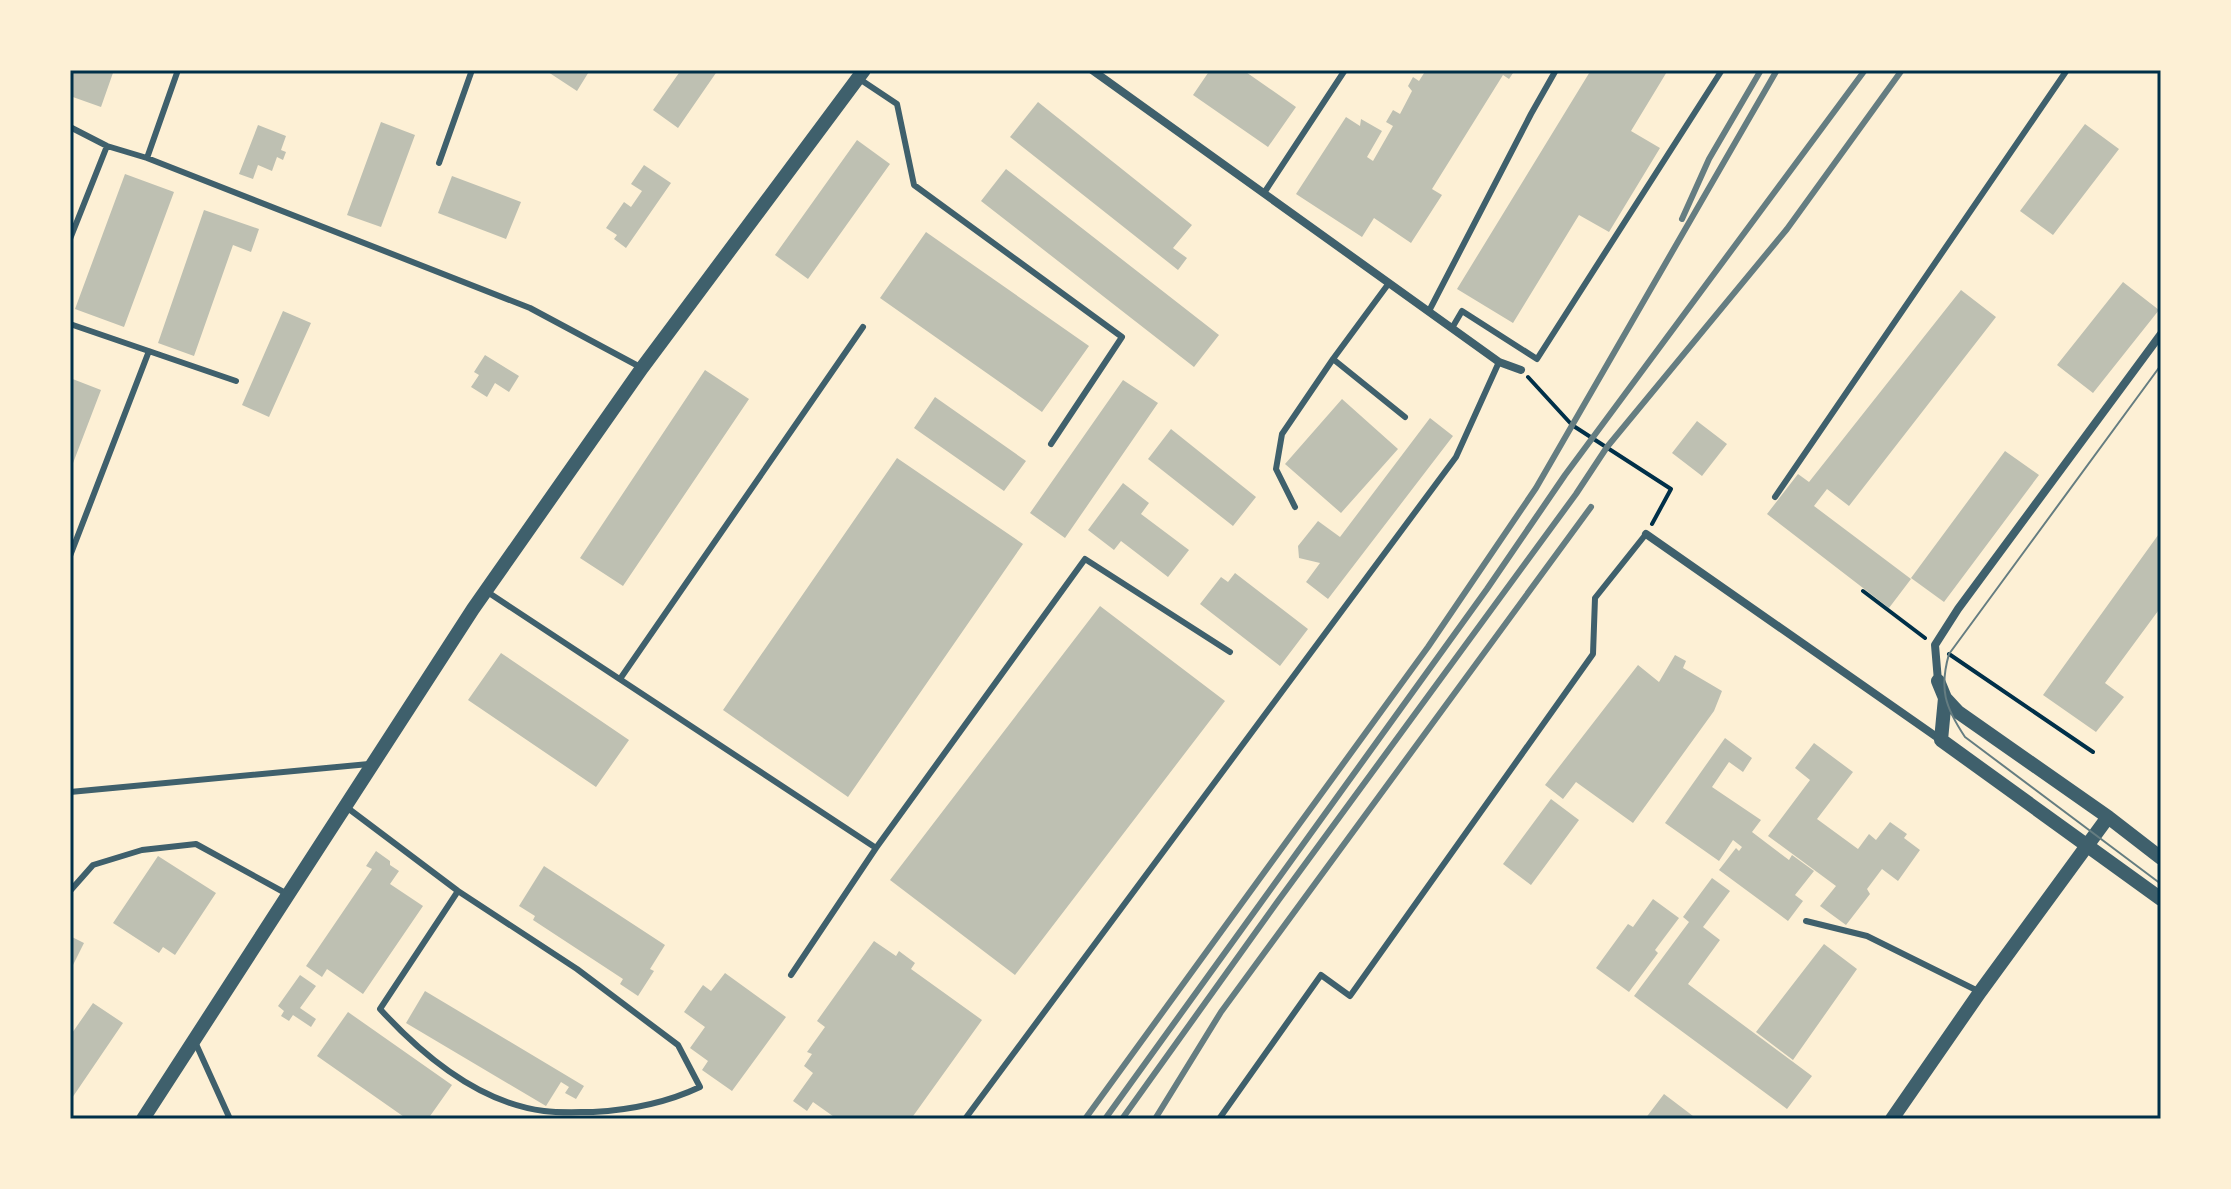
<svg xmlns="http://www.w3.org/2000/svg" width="2231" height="1189" viewBox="0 0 2231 1189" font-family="Mulish,sans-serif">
<rect width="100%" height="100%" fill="#fdf0d5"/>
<!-- building -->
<path fill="#bec0b2" d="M70,70H114L101,107L70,96Z
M545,70H590L577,91Z
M681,70H718L678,128L653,110Z
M1210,70H1243L1296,107L1268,147L1193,95Z
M1426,70H1515L1509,79L1503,75L1432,189L1442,195L1411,243L1374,218L1362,237L1296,194L1346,117L1360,126L1361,119L1382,131L1367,157L1373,161L1393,126L1386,122L1393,110L1400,114L1412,91L1408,86L1413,77L1419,81Z
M1591,70H1668L1631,131L1660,148L1609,232L1579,215L1513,323L1457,289Z
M1038,102L1192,225L1173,248L1187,258L1178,270L1010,137Z
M381,122L415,135L381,227L347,215Z
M2085,124L2119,149L2053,235L2020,211Z
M258,125L286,136L281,150L286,152L283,160L277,157L272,171L258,165L253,179L239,174Z
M857,140L890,164L808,279L775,255Z
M644,165L671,183L626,248L614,239L617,235L606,228L624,202L631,207L642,191L631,184Z
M1006,169L1219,335L1194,367L981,201Z
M125,174L174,192L124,327L75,309Z
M452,176L521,202L506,239L438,213Z
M204,210L259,229L251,252L233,245L194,356L158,343Z
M926,232L1089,346L1042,412L880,298Z
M2123,282L2159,310L2093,393L2057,365Z
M1961,290L1996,317L1849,506L1827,489L1814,506L1911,579L1889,608L1767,514L1798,474L1809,482Z
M283,311L311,323L269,417L242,405Z
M485,355L519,376L509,392L495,383L487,397L471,387L479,375L474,372Z
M705,370L749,399L623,586L580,558Z
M70,378L101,390L70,471Z
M1123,380L1158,403L1065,538L1030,513Z
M935,397L1026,461L1004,491L914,428Z
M1342,399L1398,449L1341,513L1285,464Z
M1430,418L1453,436L1328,599L1306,582L1320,563L1299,558L1298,546L1318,521L1340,537Z
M1697,421L1727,444L1702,476L1672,453Z
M1171,429L1256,497L1233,526L1148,459Z
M2005,451L2039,475L1944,602L1911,578Z
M897,458L1023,544L848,797L723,710Z
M1123,483L1149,503L1141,514L1189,550L1168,577L1121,541L1114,550L1088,530Z
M2161,531V607L2105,683L2124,697L2096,732L2043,695Z
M1235,573L1308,629L1280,666L1200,604L1221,577L1228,582Z
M1100,606L1225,701L1015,975L890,880Z
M501,653L629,740L596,787L468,700Z
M1675,655L1686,661L1683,668L1722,691L1714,711L1633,823L1576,782L1563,799L1545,785L1638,665L1659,682Z
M1725,738L1752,758L1743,772L1729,762L1712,787L1761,820L1752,832L1789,860L1792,855L1814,871L1795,895L1803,901L1788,921L1719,870L1736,848L1739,851L1742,847L1733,840L1719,861L1665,823Z
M1814,743L1853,772L1817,819L1858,849L1869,834L1876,840L1890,822L1907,834L1904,838L1920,850L1898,881L1882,869L1867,889L1870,894L1846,925L1820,906L1836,886L1768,836L1810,780L1795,768Z
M1551,799L1579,820L1531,885L1503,864Z
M376,851L390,861V865L399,871L390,884L423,906L363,994L327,969L322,977L306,966L372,869L366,866Z
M158,856L216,893L175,955L163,947L159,953L113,923Z
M544,866L665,945L650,969L654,971L638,996L620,984L623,979L533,920L535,916L519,906Z
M1712,878L1730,891L1703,927L1720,940L1688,984L1812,1076L1787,1109L1634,996L1689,922L1683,917Z
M1653,899L1679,918L1655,950L1658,953L1629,992L1596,968L1628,924L1633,927Z
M70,936L84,943L70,971Z
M874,941L896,956L899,951L915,963L911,969L982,1020L911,1119H837L813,1102L807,1111L793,1101L813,1073L804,1066L812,1054L807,1052L825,1027L817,1021Z
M1824,944L1857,969L1793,1060L1756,1032Z
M725,973L786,1017L732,1091L702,1070L708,1061L690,1048L705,1027L684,1012L703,985L711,991Z
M300,975L316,986L300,1008L316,1019L311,1027L293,1015L289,1021L281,1016L284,1011L278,1006Z
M425,991L584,1086L576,1099L565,1093L569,1087L561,1082L546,1106L406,1023Z
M93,1003L123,1023L70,1101V1036Z
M348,1012L452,1085L428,1119H407L317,1056Z
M1664,1094L1693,1116L1691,1119H1645Z"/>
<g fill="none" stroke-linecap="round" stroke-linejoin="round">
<!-- path -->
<path stroke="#003049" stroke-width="4" d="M1528,377L1572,425L1671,489L1652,524
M1863,591L1925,638
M1949,654L2093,752"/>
<!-- service -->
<path stroke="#3f606c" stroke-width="6" d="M858,78L897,104L914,185L1122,337L1051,444
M70,127L107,146L147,158L530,308L642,368
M147,158L178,70
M439,163L472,70
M1264,193L1345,70
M70,239L107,146
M1429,311L1531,114L1556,70
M70,324L236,381
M1452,328L1462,311L1537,359L1722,70
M1333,359L1405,417
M1775,497L2067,70
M1295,507L1276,469L1282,434L1333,359L1389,283
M70,556L149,351
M486,591L876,848L791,975
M620,679L863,327
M70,792L369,764
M345,806L458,891L577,969L678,1045L700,1087C666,1103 631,1110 593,1112C577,1112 560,1113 544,1111C480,1103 422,1055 380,1009L458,891
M876,848L1085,559L1230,652
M70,891L93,865L142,850L196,844L289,895
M1806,921L1867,936L1980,992
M196,1044L230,1119
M965,1119L1456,457L1499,362
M1219,1119L1321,975L1350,996L1593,654L1595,598L1646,534"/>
<!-- minor -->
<path stroke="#3f606c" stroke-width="8" d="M1092,70L1499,362L1521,370
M1646,534L1941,740
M1938,681L1935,645L1958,609L2161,334"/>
<!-- tertiary -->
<path stroke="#3f606c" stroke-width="14" d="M1938,681L1945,698L1958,712L2108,817L2161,858
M1945,698L1941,740L2161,899
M143,1119L473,609L642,368L864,70
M1892,1119L1980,992L2108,817"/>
<!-- tram -->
<path stroke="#657d81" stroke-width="2" d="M2161,365L1949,654C1939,689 1945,707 1965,737L2161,884"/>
<!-- rail -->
<path stroke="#657d81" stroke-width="6" d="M1682,219L1709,159L1761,70
M1085,1119L1428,647L1536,488L1777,70
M1105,1119L1487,589L1565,475L1865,70
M1122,1119L1278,901L1576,494L1607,447L1787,229L1902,70
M1155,1119L1221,1012L1591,507"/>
</g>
<!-- border -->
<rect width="2231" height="1189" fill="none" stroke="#fdf0d5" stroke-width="144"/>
<rect x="72" y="72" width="2087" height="1045" fill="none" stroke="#003049" stroke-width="3"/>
</svg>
